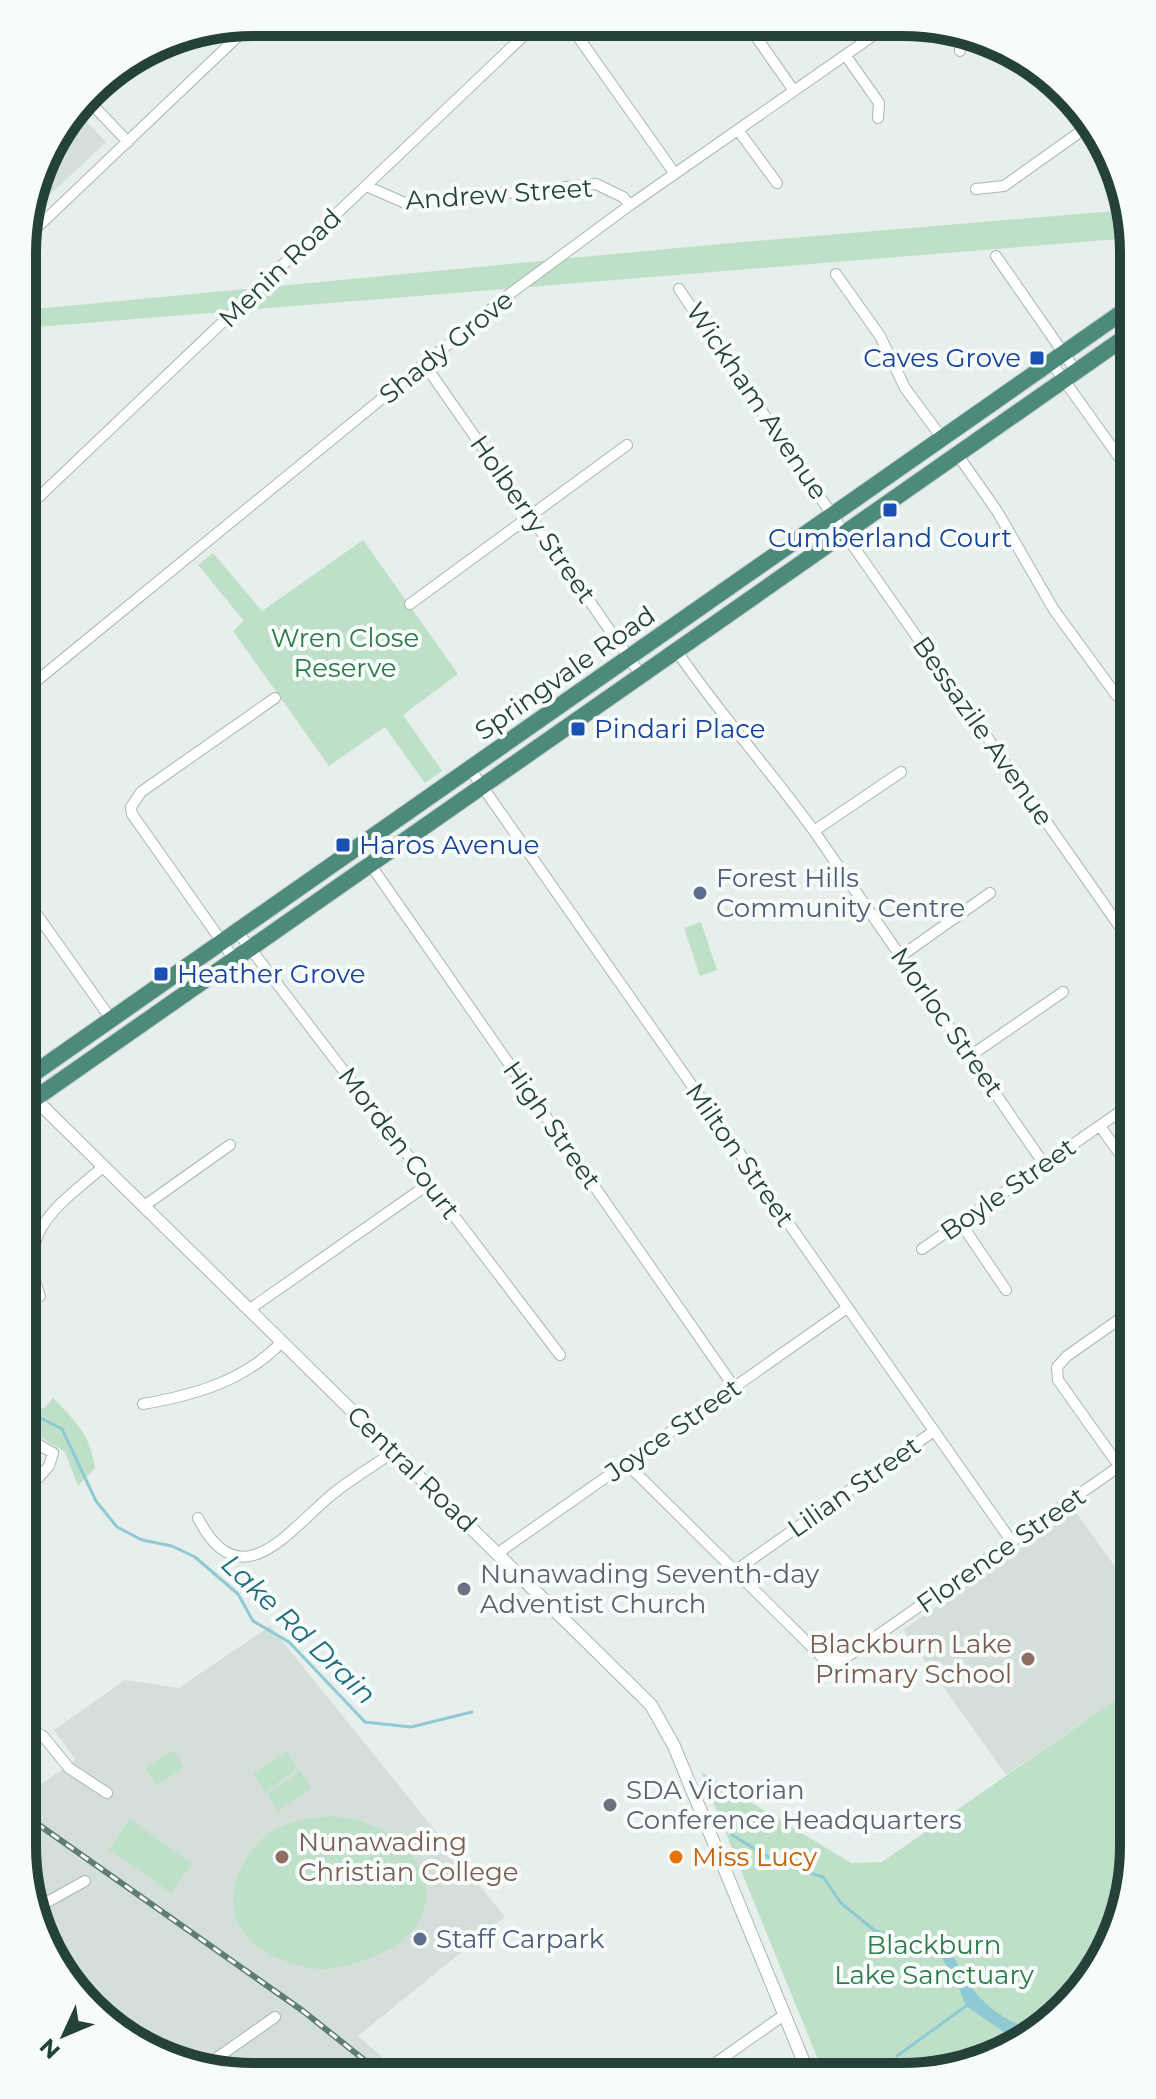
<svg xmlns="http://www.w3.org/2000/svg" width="1156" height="2099" viewBox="0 0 1156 2099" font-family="Montserrat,sans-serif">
<rect width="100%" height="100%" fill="#e6efeb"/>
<!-- built -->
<path fill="#d4dfda" d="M76,111L106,142L25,218L46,150Z
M1075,1511L1134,1593V1687L1006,1775L903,1630Z
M270,1626L505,1917L358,2036L403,2075H222L112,2029L34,1921L22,1846V1797L76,1760L54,1730L125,1680L179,1688Z"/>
<!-- green -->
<path fill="#bfe0c8" d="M1127,210L1131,238L24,328V310L720,244Z
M363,540L458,674L403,715L442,771L425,783L385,727L329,766L233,631L244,621L198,565L213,553L262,611Z
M701,922L717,970L700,976L684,928Z
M23,1397L44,1409L53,1398C75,1420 91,1436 95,1468L78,1486L65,1452L22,1426Z
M1134,1687L1133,1862L1086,1987L978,2065L903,2077H825L701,1772L851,1863L882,1862Z
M172,1750L184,1767L157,1786L145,1769Z
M286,1751L298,1768L266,1792L253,1774Z
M300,1771L312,1788L279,1811L267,1794Z
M335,1816C430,1826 468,1927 364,1960C347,1966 327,1971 310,1968C261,1958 218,1929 238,1875C245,1857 258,1838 276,1829C293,1820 316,1817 335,1816Z
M130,1819L192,1864L171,1893L109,1849Z"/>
<!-- water -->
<path fill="#8ec9d4" d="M945,1950C956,1956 958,1966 964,1976C979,2001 1001,2020 1029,2028L1014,2039L966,2006L956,1980L937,1951Z"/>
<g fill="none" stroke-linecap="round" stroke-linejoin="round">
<!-- stream -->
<path stroke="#8ec9d4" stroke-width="3" d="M23,1409L62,1429L96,1501L117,1527L142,1540L172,1546L195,1557L238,1594L253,1621L289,1642L365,1722L411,1727L472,1712
M732,1835L778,1863L823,1877L841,1903L874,1930L937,1951
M897,2056L966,2006"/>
<defs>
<path id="minor" d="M569,24L675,174
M731,25L752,31L794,91
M954,29L960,39V51
M846,56L879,103L878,118
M86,98L128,142
M738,130L777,183
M366,186L405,203L596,184L623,197L630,205
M976,189L1004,186L1087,127
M24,240L253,22
M996,256L1076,371
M836,274L880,336L905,388L942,438
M679,289L849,540L1134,947
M1051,362L1134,478
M425,365L641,675
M957,454L997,511L1054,610L1117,696
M24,511L536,24
M410,604L627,445
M676,650C719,713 769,769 814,831L1044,1164
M23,692L511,293L630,205L887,26
M470,769L1012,1542
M814,831L901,772
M370,864L734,1387
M23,895L111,1019
M237,931L560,1355
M901,956L990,893
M234,959L132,814L131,807L141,792L275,698
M970,1056L1063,992
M1100,1126L1134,1174
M144,1206L230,1145
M960,1222L1006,1290
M922,1249L1134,1102
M40,1296C14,1230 61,1204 104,1166
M250,1309L430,1183
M143,1404C195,1395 244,1381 282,1342
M626,1463L826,1661H841L1134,1456
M1134,1487L1058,1380L1057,1367L1067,1356L1134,1309
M22,1496L49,1466L53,1453L22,1435
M198,1518C239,1599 287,1533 328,1498C348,1480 373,1467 394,1451
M498,1553L847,1308
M735,1571L934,1431
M22,1723L43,1736L69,1768L107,1793
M33,1910L85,1881
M204,2067L275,2017
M697,2076L784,2015"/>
<path id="tertiary" d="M23,1082L35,1099L651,1705L674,1746L810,2077"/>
<path id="trunk" d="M23,1081L1134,304
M23,1107L1134,331"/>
</defs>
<!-- minor casing -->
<use href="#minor" stroke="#a8b8b2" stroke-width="12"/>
<!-- tertiary casing -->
<use href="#tertiary" stroke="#a8b8b2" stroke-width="14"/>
<!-- trunk casing -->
<use href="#trunk" stroke="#c2cac8" stroke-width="18"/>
<!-- minor -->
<use href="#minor" stroke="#fff" stroke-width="10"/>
<!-- tertiary -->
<use href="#tertiary" stroke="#fff" stroke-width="12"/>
<!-- trunk -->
<use href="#trunk" stroke="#4c8a7c" stroke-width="16"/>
<defs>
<path id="rail" d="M22,1813L303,2011L383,2075"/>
</defs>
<!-- rail casing -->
<use href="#rail" stroke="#5f7d75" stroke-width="6"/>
<!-- rail -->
<use href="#rail" stroke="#f7fbf9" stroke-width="3" stroke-dasharray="9" stroke-linecap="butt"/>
</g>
<!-- markers -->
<g fill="#1a4fb4" stroke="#f7fbf9" stroke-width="3">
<rect x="1029" y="350" width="16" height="16" rx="4"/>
<rect x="882" y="502" width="16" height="16" rx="4"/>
<rect x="570" y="721" width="16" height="16" rx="4"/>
<rect x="335" y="837" width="16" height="16" rx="4"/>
<rect x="153" y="966" width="16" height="16" rx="4"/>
</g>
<g fill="#5c6f8a" stroke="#f7fbf9" stroke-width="3">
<circle cx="700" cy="893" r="8"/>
<circle cx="420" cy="1939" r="8"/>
</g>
<g fill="#6b7280" stroke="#f7fbf9" stroke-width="3">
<circle cx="464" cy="1589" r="8"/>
<circle cx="610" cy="1805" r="8"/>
</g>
<g fill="#8d6e63" stroke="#f7fbf9" stroke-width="3">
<circle cx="1028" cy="1659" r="8"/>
<circle cx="282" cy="1857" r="8"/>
</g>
<circle fill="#e8710a" stroke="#f7fbf9" stroke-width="3" cx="676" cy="1857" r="8"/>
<g text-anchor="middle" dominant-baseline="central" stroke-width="8" stroke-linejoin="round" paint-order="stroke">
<!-- street labels -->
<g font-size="26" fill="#24423a" stroke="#f7fbf9">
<text transform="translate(499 194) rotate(-4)">Andrew Street</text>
<text transform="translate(280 268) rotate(-44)">Menin Road</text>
<text transform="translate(446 347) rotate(-39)">Shady Grove</text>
<text transform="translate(757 401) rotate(56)">Wickham Avenue</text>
<text transform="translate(533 519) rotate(55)">Holberry Street</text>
<text transform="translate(565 673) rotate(-35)">Springvale Road</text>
<text transform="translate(983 731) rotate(55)">Bessazile Avenue</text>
<text transform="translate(947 1022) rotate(55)">Morloc Street</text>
<text transform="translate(552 1125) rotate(55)">High Street</text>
<text transform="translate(399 1143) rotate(53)">Morden Court</text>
<text transform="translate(740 1155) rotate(55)">Milton Street</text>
<text transform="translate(1008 1189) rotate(-35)">Boyle Street</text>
<text transform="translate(673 1430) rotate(-35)">Joyce Street</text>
<text transform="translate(412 1469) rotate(44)">Central Road</text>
<text transform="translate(854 1487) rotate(-35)">Lilian Street</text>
<text transform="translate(1001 1550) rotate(-35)">Florence Street</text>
</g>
<!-- transit labels -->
<g font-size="26" fill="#164399" stroke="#f7fbf9" text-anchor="start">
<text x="1021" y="358" text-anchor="end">Caves Grove</text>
<text x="890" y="538" text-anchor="middle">Cumberland Court</text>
<text x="594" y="729">Pindari Place</text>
<text x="359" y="845">Haros Avenue</text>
<text x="177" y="974">Heather Grove</text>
</g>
<!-- park labels -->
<g font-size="26" fill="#2d7a4b" stroke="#f7fbf9">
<text x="345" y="638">Wren Close<tspan x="345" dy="30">Reserve</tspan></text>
<text x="934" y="1945">Blackburn<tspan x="934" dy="30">Lake Sanctuary</tspan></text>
</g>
<!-- service labels -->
<g font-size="26" fill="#4e5e75" stroke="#f7fbf9" text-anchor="start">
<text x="716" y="878">Forest Hills<tspan x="716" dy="30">Community Centre</tspan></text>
<text x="436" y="1939">Staff Carpark</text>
</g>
<!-- worship labels -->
<g font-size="26" fill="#5b616d" stroke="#f7fbf9" text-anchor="start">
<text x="480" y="1574">Nunawading Seventh-day<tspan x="480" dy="30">Adventist Church</tspan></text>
<text x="626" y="1790">SDA Victorian<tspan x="626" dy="30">Conference Headquarters</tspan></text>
</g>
<!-- education labels -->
<g font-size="26" fill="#785e54" stroke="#f7fbf9" text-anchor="end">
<text x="1012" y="1644">Blackburn Lake<tspan x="1012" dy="30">Primary School</tspan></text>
<text x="298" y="1842" text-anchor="start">Nunawading<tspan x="298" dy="30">Christian College</tspan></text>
</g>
<!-- food labels -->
<g font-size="26" fill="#c56008" stroke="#f7fbf9" text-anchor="start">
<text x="692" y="1857">Miss Lucy</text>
</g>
<!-- water labels -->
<g font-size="28" font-style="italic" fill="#1c6f80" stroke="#f7fbf9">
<text transform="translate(299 1629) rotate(44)">Lake Rd Drain</text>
</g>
</g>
<!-- crop -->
<path d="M0 0H1156V2099H0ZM253 36H903A217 217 0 0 1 1120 253V1846A217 217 0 0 1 903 2063H253A217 217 0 0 1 36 1846V253A217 217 0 0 1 253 36Z" fill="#f7fbf9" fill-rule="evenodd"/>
<path fill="none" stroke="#24423a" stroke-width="10" d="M253 36H903A217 217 0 0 1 1120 253V1846A217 217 0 0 1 903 2063H253A217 217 0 0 1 36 1846V253A217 217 0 0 1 253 36Z"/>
<!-- north arrow -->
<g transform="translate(64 2035) rotate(226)" stroke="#f7fbf9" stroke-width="6" paint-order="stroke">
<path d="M0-6L14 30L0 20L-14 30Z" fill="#24423a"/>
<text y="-12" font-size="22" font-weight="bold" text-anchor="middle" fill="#24423a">N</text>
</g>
</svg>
